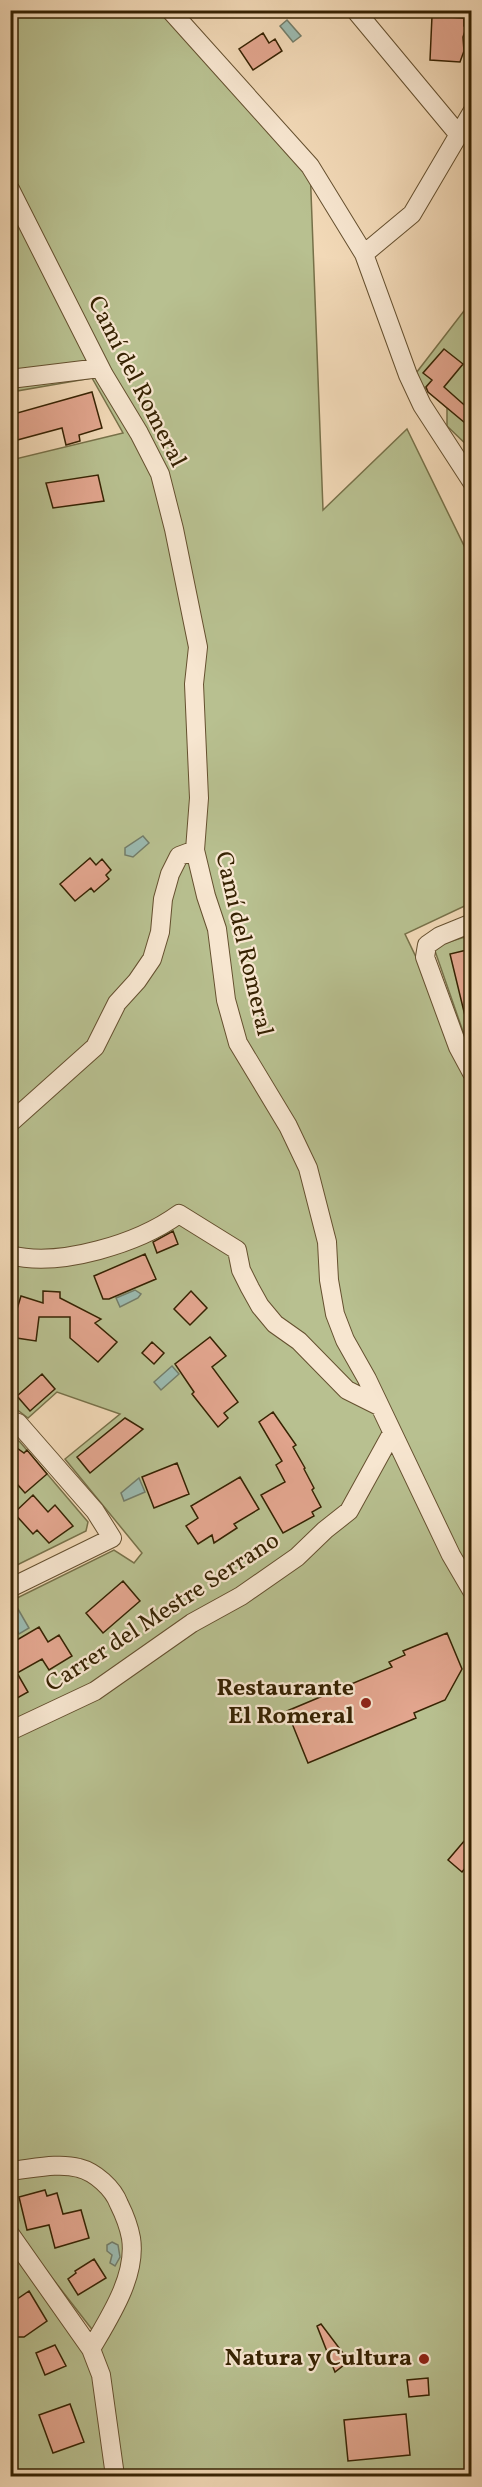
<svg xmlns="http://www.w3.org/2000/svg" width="482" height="2487" viewBox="0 0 482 2487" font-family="Vollkorn,serif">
<rect width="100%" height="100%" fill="#f2d9b7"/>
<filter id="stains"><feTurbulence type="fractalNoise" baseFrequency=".00333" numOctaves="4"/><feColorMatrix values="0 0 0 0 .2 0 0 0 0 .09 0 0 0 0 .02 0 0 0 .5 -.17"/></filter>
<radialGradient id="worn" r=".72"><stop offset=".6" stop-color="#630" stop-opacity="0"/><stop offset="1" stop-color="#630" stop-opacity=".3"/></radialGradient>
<!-- green -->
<path fill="#b8c090" stroke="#777149" stroke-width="1.5" d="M11,11H177L310,166L323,510L407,429L471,560V903L405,934L472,1074L471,2476H11V2249L69,2328L87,2359L94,2332L11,2225V1601L114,1550L134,1563L142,1553L65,1459L120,1414L57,1392L28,1418L11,1405V460L123,433L92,378L11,392Z
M467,307L471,310V449L447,426V408L413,377Z
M471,935L472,1043L468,1046L435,951L436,946L439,945Z
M11,1434L20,1442L88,1522L86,1531L11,1568Z"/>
<!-- water -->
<path fill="#9bbab0" stroke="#737d6a" stroke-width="1.5" d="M287,20L301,36L293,42L280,26Z
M11,320H15L17,345L11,346Z
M143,836L149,843L133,857L125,855V848Z
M135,1290L141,1294L138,1298L120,1307L116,1298Z
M172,1366L179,1374L161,1390L154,1382Z
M139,1478L145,1492L124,1501L121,1493Z
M18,1609L29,1628L19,1634L11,1618V1613Z
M112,2242L118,2245L120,2257L115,2266L110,2263L112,2255L107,2251V2245Z"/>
<!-- building -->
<path fill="#e3a68f" stroke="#362202" stroke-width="1.5" d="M432,16L464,18V26L466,28L463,37L464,51L460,62L430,60Z
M263,33L269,43L275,39L282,51L253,70L239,49Z
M444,349L463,364L444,387L471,411V428L428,392L426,387L432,380L423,373Z
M92,392L102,428L79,435L80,441L66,445L62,428L10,442V415Z
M98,475L104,501L53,508L46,483Z
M90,858L96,865L102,859L111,870L106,875L109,879L94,892L91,888L75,901L60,884Z
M471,949V1020H466L450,954Z
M173,1231L178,1244L157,1253L153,1242Z
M145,1254L156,1279L109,1299H103L94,1276Z
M43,1291L60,1292V1298L101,1319L95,1323L117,1342L98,1362L70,1338V1317H39L36,1341L10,1337V1307L17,1309L21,1296L43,1303Z
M191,1291L207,1308L190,1325L174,1309Z
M210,1337L226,1356L212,1367L238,1402L224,1413L228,1418L218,1427L192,1394L194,1392L175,1364Z
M152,1342L164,1353L154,1364L142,1353Z
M42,1374L55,1389L30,1411L17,1396Z
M273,1412L296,1445L293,1447L305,1468L304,1469L314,1488L312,1490L321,1507L312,1512L314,1516L283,1533L261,1495L285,1482L276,1465L282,1461L259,1422Z
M125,1418L143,1429L90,1473L77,1457Z
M10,1443L24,1453L27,1450L47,1474L25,1493L10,1476Z
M177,1463L189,1494L154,1508L142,1477Z
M240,1477L259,1509L234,1524L237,1528L214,1543L212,1535L198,1544L186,1526L198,1518L191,1506Z
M33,1495L48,1512L55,1505L73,1526L49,1543L37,1530L33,1534L14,1513Z
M123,1581L140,1601L103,1633L86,1613Z
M39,1627L48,1642L59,1635L72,1656L49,1670L42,1659L17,1673L28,1692L10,1702V1644Z
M447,1633L462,1669L445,1700L414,1713L416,1718L308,1763L287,1711L392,1667L389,1662L405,1655L403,1651Z
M471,1833V1861L462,1872L448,1860Z
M45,2190L47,2196L57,2193L63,2214L81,2210L89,2238L55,2248L49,2225L27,2230L19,2197Z
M94,2259L106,2278L78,2295L68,2279L76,2273L75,2271Z
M29,2291L47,2321L24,2337H18L10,2327V2304Z
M321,2324L349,2361L335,2372L317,2326Z
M55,2345L66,2366L45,2375L36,2353Z
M428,2378L429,2395L409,2397L407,2380Z
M70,2404L84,2442L53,2453L39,2415Z
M406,2414L410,2455L348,2461L344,2420Z"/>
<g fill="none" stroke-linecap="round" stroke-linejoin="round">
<defs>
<path id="street" d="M170,10L310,166L364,254L408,375L422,405L472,482
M355,10L459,135
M10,189L104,375L139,433L160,474L174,529L198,647L194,684L199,798L195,850L206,896L217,929L226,1000L238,1043L288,1126L308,1168L327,1242L329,1280L335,1314L345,1340L367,1379L451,1555L472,1591
M364,254L412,214L472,112
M10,379L100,368
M472,923L440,936L427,945L425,957L458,1047L472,1073
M10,1123L95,1047L117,1003L137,981L152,959L160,932L163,899L170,874L179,856L195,850
M10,1255C60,1268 139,1243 179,1214L237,1250L241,1270L250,1288L260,1306L275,1324L299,1341L347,1390L379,1406
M10,1420L18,1423L95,1511L112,1538L10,1588
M10,1731L95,1691L192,1623L241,1596L297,1557L325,1530L349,1511L392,1433
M10,2171C32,2169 58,2162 79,2168C95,2172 113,2188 119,2204C124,2214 129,2227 131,2238C137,2276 109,2318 91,2349
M10,2234L91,2349L101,2375L115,2476"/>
</defs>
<!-- street casing -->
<use href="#street" stroke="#65502f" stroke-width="20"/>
<!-- street -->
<use href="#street" stroke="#f7e6d0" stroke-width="18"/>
</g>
<!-- markers -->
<g fill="#8f2418" stroke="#f7e6d0" stroke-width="2">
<circle cx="366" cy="1703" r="6"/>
<circle cx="424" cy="2359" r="6"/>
</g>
<g text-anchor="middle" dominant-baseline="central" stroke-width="4.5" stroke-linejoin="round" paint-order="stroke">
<!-- street labels -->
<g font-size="24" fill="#362202" stroke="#f7e6d0">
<text transform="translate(136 382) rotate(63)">Camí del Romeral</text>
<text transform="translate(243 944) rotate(77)">Camí del Romeral</text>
<text transform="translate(163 1613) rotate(-33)">Carrer del Mestre Serrano</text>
</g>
<!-- poi labels -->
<g font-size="24" font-weight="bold" fill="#362202" stroke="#f7e6d0" text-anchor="end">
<text x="354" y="1689">Restaurante<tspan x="354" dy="28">El Romeral</tspan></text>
<text x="412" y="2359">Natura y Cultura</text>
</g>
</g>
<!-- margin -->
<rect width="482" height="2487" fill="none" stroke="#f2d9b7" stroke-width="36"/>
<rect x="12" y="12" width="458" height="2463" fill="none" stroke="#362202" stroke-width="3"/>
<rect x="18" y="18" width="446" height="2451" fill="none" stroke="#362202" stroke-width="1.5"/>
<rect width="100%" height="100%" filter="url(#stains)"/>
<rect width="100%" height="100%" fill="url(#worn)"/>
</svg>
